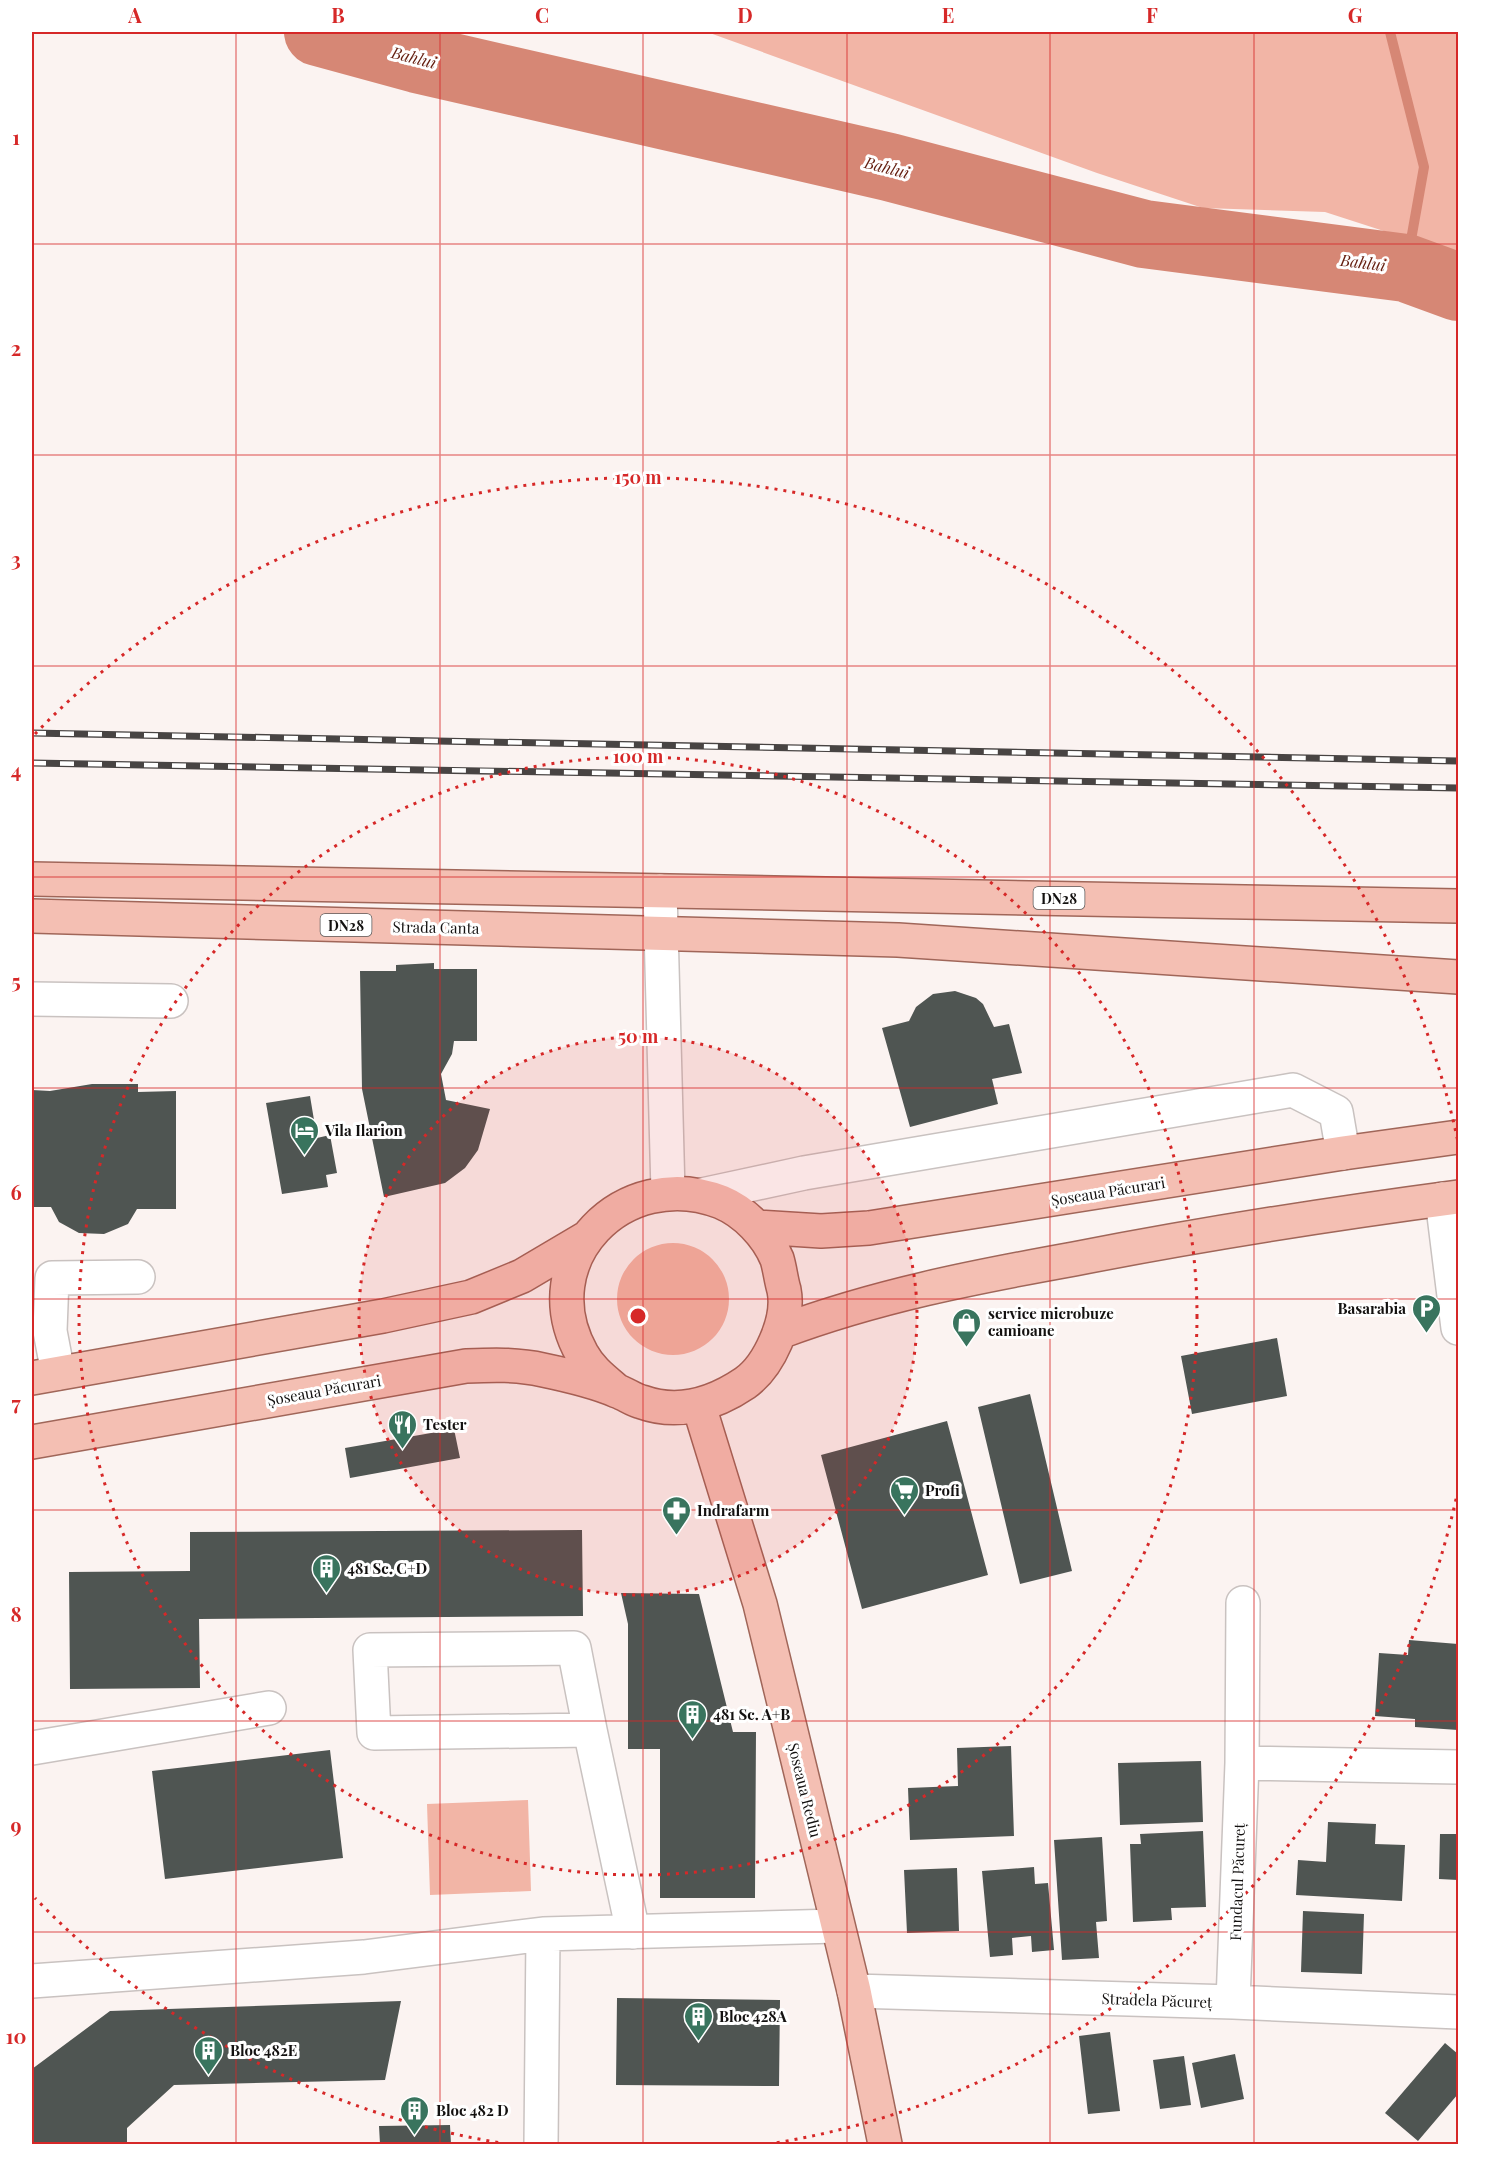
<svg xmlns="http://www.w3.org/2000/svg" width="1490" height="2176" viewBox="0 0 1490 2176" font-family="'Playfair Display',serif">
<rect width="100%" height="100%" fill="#fbf3f1"/>
<!-- green -->
<path fill="#f2b5a6" d="M707,32H1458V255L1325,212L1203,208L1097,173Z
M617 1299a56 56 0 1 1 112 0a56 56 0 1 1-112 0Z
M528,1800L531,1891L430,1895L427,1804Z"/>
<g fill="none" stroke-linecap="round" stroke-linejoin="round">
<!-- stream -->
<path stroke="#d68775" stroke-width="10" d="M1390,32L1424,167L1406,268"/>
<!-- river -->
<path stroke="#d68775" stroke-width="68" d="M318,32L417,59L889,167L1144,234L1406,268L1458,287"/>
</g>
<!-- building -->
<path fill="#4f5552" d="M434,963V969H477V1041H454L452,1054L441,1074L446,1100L490,1109L478,1150L465,1168L445,1183L384,1197L362,1089L360,971H396V965Z
M955,991L976,998L983,1004L994,1027L1009,1024L1022,1073L992,1079L998,1104L910,1127L882,1028L909,1021L916,1007L933,994Z
M92,1084H138V1092L176,1091V1209H137L128,1224L104,1234L79,1233L59,1222L51,1207H32V1090L50,1091Z
M310,1096L317,1138L330,1135L337,1173L326,1175L328,1187L282,1194L266,1103Z
M1277,1338L1287,1396L1192,1414L1181,1356Z
M1030,1394L1072,1571L1020,1584L978,1407Z
M947,1421L988,1575L862,1609L821,1455Z
M454,1429L460,1458L350,1478L345,1448Z
M582,1530L583,1616L199,1619L200,1688L70,1689L69,1572L190,1571V1532Z
M621,1593L699,1594L733,1732H756L755,1898H660V1749H628V1624Z
M1409,1640L1458,1644V1730L1415,1727V1719L1375,1716L1379,1653L1408,1655Z
M1011,1746L1014,1836L910,1840L908,1788L958,1786L957,1748Z
M330,1750L343,1858L165,1879L152,1771Z
M1201,1761L1203,1822L1120,1825L1118,1763Z
M1328,1822L1376,1824L1375,1844L1405,1845L1402,1901L1296,1895L1298,1860L1326,1862Z
M1203,1831L1206,1907L1171,1908L1172,1920L1133,1922L1130,1844H1141L1140,1834Z
M1440,1834H1458V1880L1439,1879Z
M1102,1837L1107,1921L1096,1922L1099,1958L1062,1960L1054,1840Z
M1034,1867L1035,1884L1048,1883L1054,1950L1032,1952L1031,1936L1012,1938L1013,1955L990,1957L982,1871Z
M957,1868L959,1931L907,1933L904,1870Z
M1303,1911L1364,1914L1362,1974L1301,1972Z
M617,1998L780,2000L779,2086L616,2085Z
M401,2001L385,2080L174,2085L127,2128V2144H32V2069L110,2011Z
M1110,2032L1120,2111L1088,2114L1079,2036Z
M1445,2043L1458,2054V2094L1418,2141L1385,2113Z
M1235,2054L1244,2099L1201,2108L1192,2063Z
M1184,2056L1191,2105L1160,2109L1153,2060Z
M450,2125L451,2144H380L379,2126Z"/>
<g fill="none" stroke-linecap="round" stroke-linejoin="round">
<defs>
<path id="minor" d="M660,891L668,1192
M32,999L171,1001
M702,1195L804,1173L1293,1090L1336,1112L1343,1153
M1442,1199L1458,1328
M58,1373L50,1331L52,1278L138,1277
M590,1730L574,1648L370,1650L374,1733L590,1730L633,1932
M32,1748L269,1708
M1242,1763L1458,1767
M32,1981L364,1957L543,1934
M854,1991L1233,2002L1458,2012
M1233,2002L1242,1763L1243,1603
M541,2144L543,1934L837,1926"/>
<path id="major" d="M32,879L1458,906
M32,916L898,940L1458,977
M757,1227L821,1231L869,1228L1343,1153L1458,1137
M780,1332C876,1296 974,1277 1074,1259C1202,1234 1330,1214 1458,1197
M32,1378L383,1316L471,1297L522,1276L588,1237
M699,1406L760,1604L854,1991L885,2144
M32,1442L466,1366C492,1365 517,1364 543,1370C567,1375 594,1381 617,1391C626,1394 633,1400 642,1402C678,1415 714,1404 745,1383C769,1366 790,1320 784,1290C781,1280 780,1269 777,1259C767,1235 745,1212 721,1202C624,1164 529,1260 582,1354C590,1369 603,1379 616,1390"/>
</defs>
<!-- minor casing -->
<use href="#minor" stroke="#c9c2c0" stroke-width="36"/>
<!-- major casing -->
<use href="#major" stroke="#a06659" stroke-width="36"/>
<!-- minor -->
<use href="#minor" stroke="#fff" stroke-width="33"/>
<!-- major -->
<use href="#major" stroke="#f4bfb3" stroke-width="33"/>
<defs>
<path id="rail" d="M32,733L1458,761
M32,763L1458,788"/>
</defs>
<!-- rail casing -->
<use href="#rail" stroke="#484443" stroke-width="7"/>
<!-- rail -->
<use href="#rail" stroke="#fff" stroke-width="4.5" stroke-dasharray="14" stroke-linecap="butt"/>
</g>
<!-- grid -->
<path fill="none" stroke="#d62828" stroke-width="1.5" stroke-opacity="0.55" d="M236,32V2144M440,32V2144M643,32V2144M847,32V2144M1050,32V2144M1254,32V2144M32,244H1458M32,455H1458M32,666H1458M32,877H1458M32,1088H1458M32,1299H1458M32,1510H1458M32,1721H1458M32,1932H1458"/>
<!-- distance rings -->
<circle cx="638" cy="1316" r="279" fill="#d62828" fill-opacity=".12"/>
<g fill="none" stroke="#d62828" stroke-width="3" stroke-dasharray="3 6">
<circle cx="638" cy="1316" r="279"/>
<circle cx="638" cy="1316" r="559"/>
<path d="M1458 1490A838 838 0 0 1 769 2144M507 2144A838 838 0 0 1 35 1898M35 734A838 838 0 0 1 1458 1142"/>
</g>
<!-- icons -->
<defs>
<symbol id="hotel-pin" viewBox="-11 -11 22 30"><path d="M0 17L-7.5 6A9.5 9.5 0 1 1 7.5 6Z" fill="#39745e" stroke="#fff"/><path d="M-6-4.5h1.5V1H6V5H4.5V3h-9V5H-6ZM-4 0a1.8 1.8 0 1 1 3.6 0ZM.5 0V-2.5h3Q6-2.5 6 0Z" fill="#fff"/></symbol>
<symbol id="parking-pin" viewBox="-11 -11 22 30"><path d="M0 17L-7.5 6A9.5 9.5 0 1 1 7.5 6Z" fill="#39745e" stroke="#fff"/><path d="M-3.5-5.5H1a3.5 3.5 0 0 1 0 7H-1V5.5H-3.5ZM-1-3.4V-.6H.8a1.4 1.4 0 0 0 0-2.8Z" fill="#fff"/></symbol>
<symbol id="shop-pin" viewBox="-11 -11 22 30"><path d="M0 17L-7.5 6A9.5 9.5 0 1 1 7.5 6Z" fill="#39745e" stroke="#fff"/><path d="M-5-2.5h2.3a2.7 3.5 0 0 1 5.4 0H5L5.5 6h-11ZM-1.5-2.5h3a1.5 2.3 0 0 0-3 0Z" fill="#fff"/></symbol>
<symbol id="restaurant-pin" viewBox="-11 -11 22 30"><path d="M0 17L-7.5 6A9.5 9.5 0 1 1 7.5 6Z" fill="#39745e" stroke="#fff"/><path d="M-5-6h1v4h1v-4h1v4h1v-4h1v5L-1.5 .5V6h-2V.5L-5-1ZM5-6V6H3V1.5H1.5Q1.5-4 5-6Z" fill="#fff"/></symbol>
<symbol id="supermarket-pin" viewBox="-11 -11 22 30"><path d="M0 17L-7.5 6A9.5 9.5 0 1 1 7.5 6Z" fill="#39745e" stroke="#fff"/><path d="M-6-5.5h2.5l.6 2H6L4.5 2H-2.5L-4.4-4H-6ZM-1.5 3.2a1.3 1.3 0 1 0 .1 0ZM3 3.2a1.3 1.3 0 1 0 .1 0Z" fill="#fff"/></symbol>
<symbol id="pharmacy-pin" viewBox="-11 -11 22 30"><path d="M0 17L-7.5 6A9.5 9.5 0 1 1 7.5 6Z" fill="#39745e" stroke="#fff"/><path d="M-2-6h4v4h4v4h-4v4h-4v-4h-4v-4h4Z" fill="#fff"/></symbol>
<symbol id="building-pin" viewBox="-11 -11 22 30"><path d="M0 17L-7.5 6A9.5 9.5 0 1 1 7.5 6Z" fill="#39745e" stroke="#fff"/><path d="M-4-6H4V6H1V3H-1V6H-4ZM-2.5-4.3h1.7v1.8h-1.7ZM.8-4.3h1.7v1.8H.8ZM-2.5-1h1.7V.8h-1.7ZM.8-1h1.7V.8H.8Z" fill="#fff"/></symbol>
</defs>
<g fill-rule="evenodd">
<use href="#hotel-pin" x="288" y="1114" width="33" height="45"/>
<use href="#parking-pin" x="1410" y="1292" width="33" height="45"/>
<use href="#shop-pin" x="950" y="1306" width="33" height="45"/>
<use href="#restaurant-pin" x="386" y="1408" width="33" height="45"/>
<use href="#supermarket-pin" x="888" y="1474" width="33" height="45"/>
<use href="#pharmacy-pin" x="660" y="1494" width="33" height="45"/>
<use href="#building-pin" x="310" y="1552" width="33" height="45"/>
<use href="#building-pin" x="676" y="1698" width="33" height="45"/>
<use href="#building-pin" x="682" y="2000" width="33" height="45"/>
<use href="#building-pin" x="192" y="2034" width="33" height="45"/>
<use href="#building-pin" x="398" y="2094" width="33" height="45"/>
</g>
<g text-anchor="middle" dominant-baseline="central" stroke-width="6" stroke-linejoin="round" paint-order="stroke">
<!-- shield labels -->
<g fill="#fff" stroke="#5a5858" stroke-width="1.5">
<rect x="1033.5" y="887" width="51" height="22" rx="4.5"/>
<rect x="320.5" y="914" width="51" height="22" rx="4.5"/>
</g>
<g font-size="14" font-weight="bold" fill="#131110">
<text x="1059" y="898">DN28</text>
<text x="346" y="925">DN28</text>
</g>
<!-- street labels -->
<g font-size="15" fill="#131110" stroke="#fff">
<text transform="translate(436 927) rotate(1)">Strada Canta</text>
<text transform="translate(1108 1191) rotate(-9)">Șoseaua Păcurari</text>
<text transform="translate(324 1390) rotate(-10)">Șoseaua Păcurari</text>
<text transform="translate(805 1790) rotate(76)">Șoseaua Rediu</text>
<text transform="translate(1237 1882) rotate(-88)">Fundacul Păcureț</text>
<text transform="translate(1157 2000) rotate(2)">Stradela Păcureț</text>
</g>
<!-- poi labels -->
<g font-size="15" font-weight="bold" fill="#131110" stroke="#fff" text-anchor="start">
<text x="325" y="1130">Vila Ilarion</text>
<text x="1406" y="1308" text-anchor="end">Basarabia</text>
<text x="988" y="1313">service microbuze<tspan x="988" dy="17">camioane</tspan></text>
<text x="423" y="1424">Tester</text>
<text x="925" y="1490">Profi</text>
<text x="697" y="1510">Indrafarm</text>
<text x="347" y="1568">481 Sc. C+D</text>
<text x="713" y="1714">481 Sc. A+B</text>
<text x="719" y="2016">Bloc 428A</text>
<text x="230" y="2050">Bloc 482E</text>
<text x="436" y="2110">Bloc 482 D</text>
</g>
<!-- water labels -->
<g font-size="16" font-style="italic" fill="#641d0e" stroke="#fff">
<text transform="translate(414 57) rotate(14)">Bahlui</text>
<text transform="translate(887 167) rotate(14)">Bahlui</text>
<text transform="translate(1363 262) rotate(7)">Bahlui</text>
</g>
</g>
<circle cx="638" cy="1316" r="9" fill="#d62828" stroke="#fff" stroke-width="3"/>
<g font-size="18" text-anchor="middle" font-weight="bold" fill="#d62828" stroke="#fff" stroke-width="6" stroke-linejoin="round" paint-order="stroke">
<text x="638" y="484">150 m</text>
<text x="638" y="763">100 m</text>
<text x="638" y="1043">50 m</text>
</g>
<!-- border -->
<rect width="1490" height="2176" fill="none" stroke="#ffffff" stroke-width="66"/>
<rect x="33" y="33" width="1424" height="2110" fill="none" stroke="#d62828" stroke-width="2"/>
<g font-size="20" text-anchor="middle" font-weight="bold" fill="#d62828">
<text x="135" y="23">A</text>
<text x="338" y="23">B</text>
<text x="542" y="23">C</text>
<text x="745" y="23">D</text>
<text x="948" y="23">E</text>
<text x="1152" y="23">F</text>
<text x="1355" y="23">G</text>
<text x="16" y="145">1</text>
<text x="16" y="356">2</text>
<text x="16" y="567">3</text>
<text x="16" y="778">4</text>
<text x="16" y="989">5</text>
<text x="16" y="1200">6</text>
<text x="16" y="1411">7</text>
<text x="16" y="1622">8</text>
<text x="16" y="1833">9</text>
<text x="16" y="2044">10</text>
</g>
</svg>
